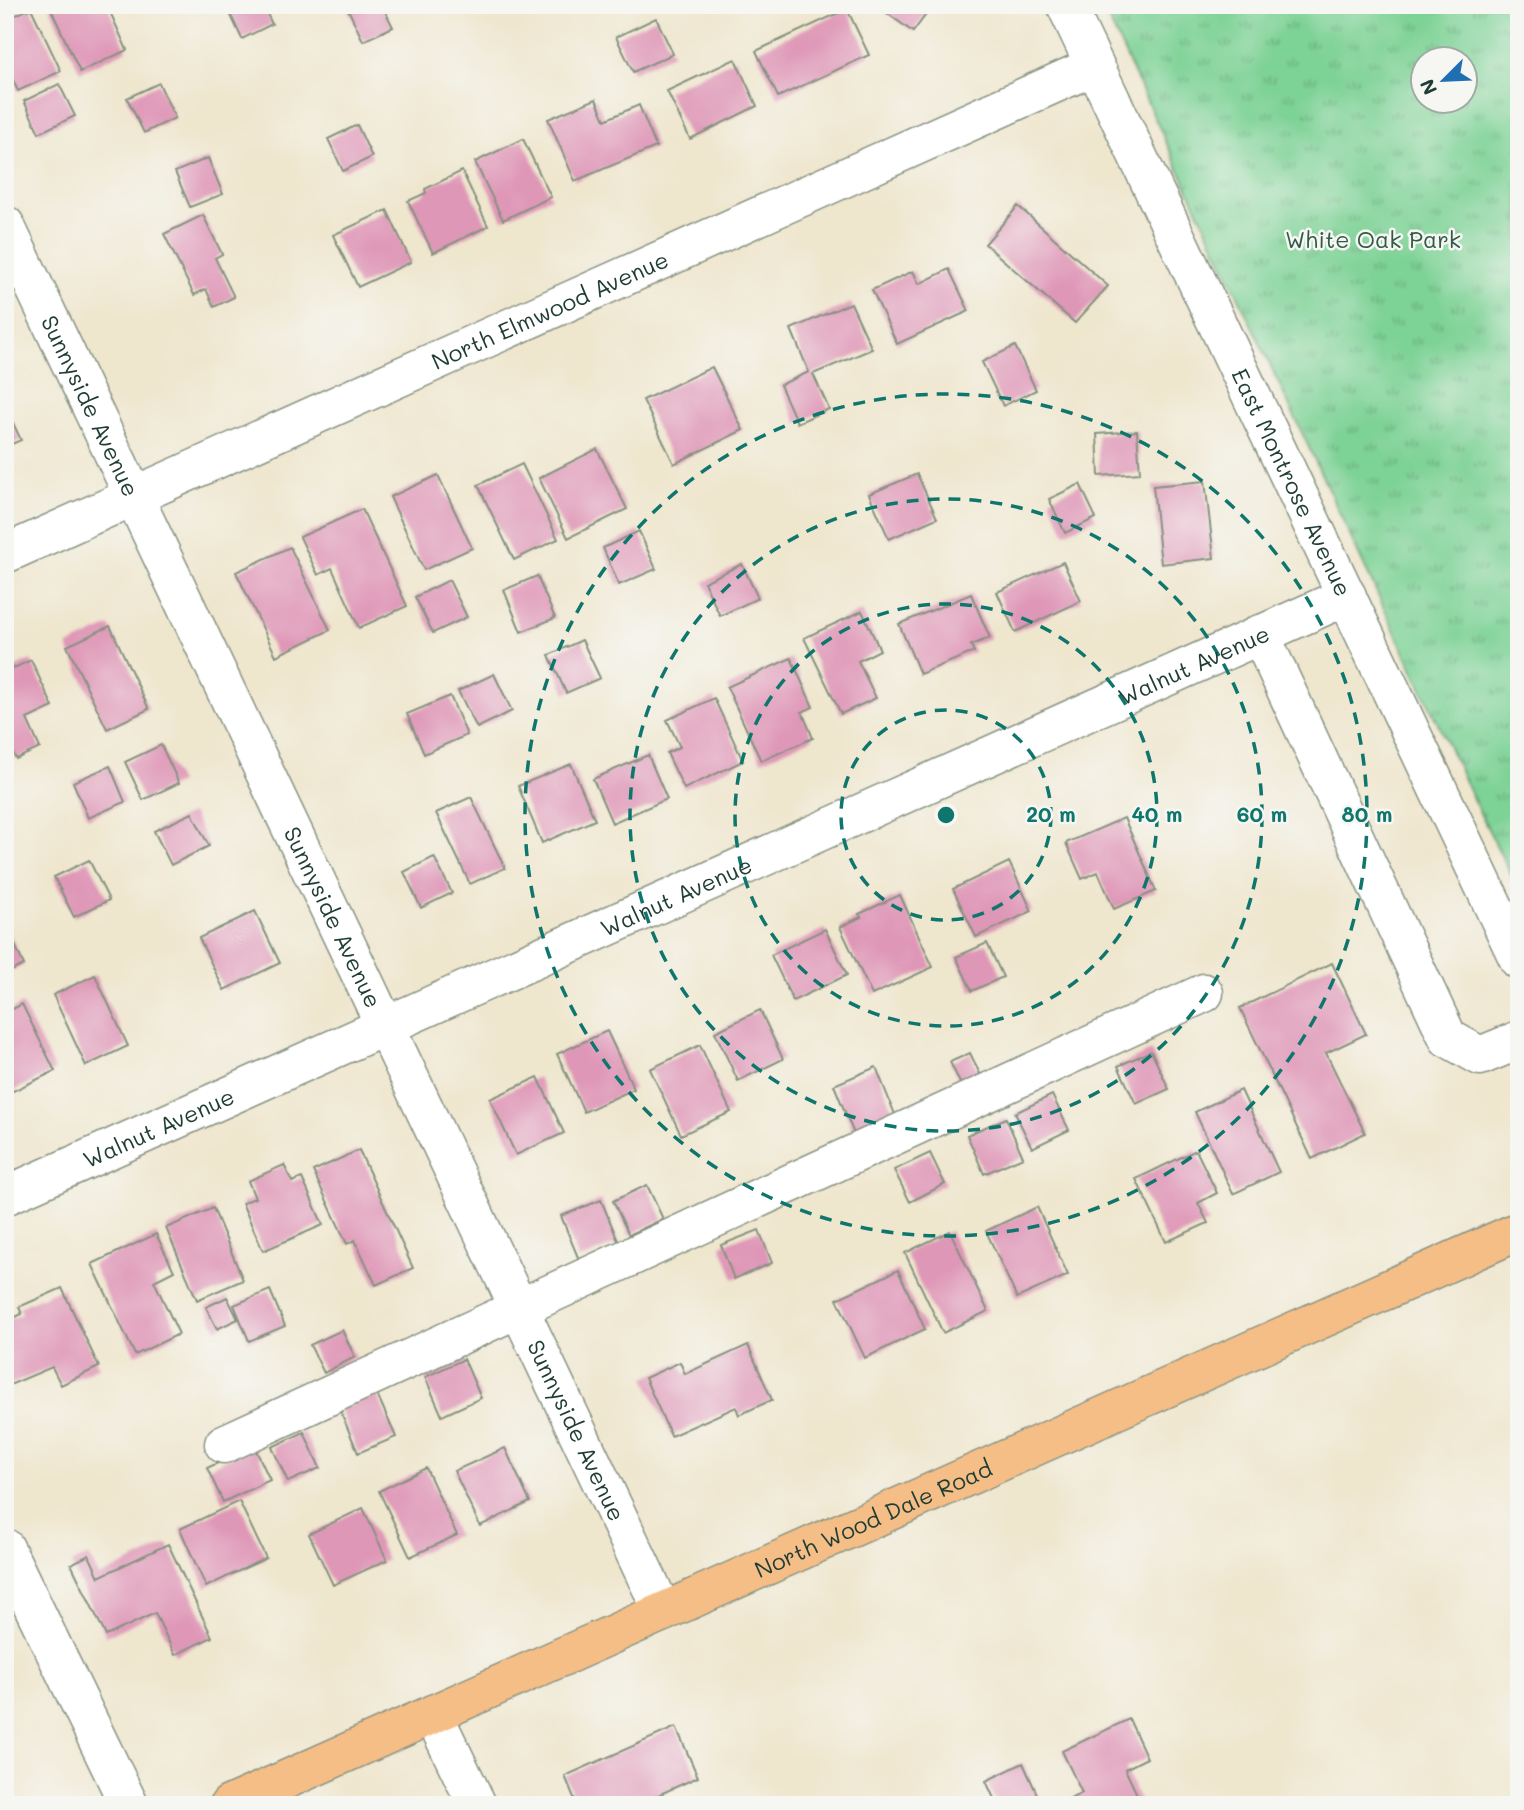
<svg xmlns="http://www.w3.org/2000/svg" width="1524" height="1810" viewBox="0 0 1524 1810" font-family="Mali,sans-serif">
<defs>
<pattern id="grass-tufts" width="24" height="20" patternUnits="userSpaceOnUse" patternTransform="scale(1.75)"><rect width="24" height="20" fill="#7dd295"/><path d="M3 7l-1-3M5 7V3M7 7l1-3M15 17l-1-3M17 17v-4M19 17l1-3" fill="none" stroke="#66ac7a"/></pattern>
</defs>
<rect width="100%" height="100%" fill="#f6f6f2"/>
<filter id="ink" filterUnits="userSpaceOnUse"><feTurbulence type="fractalNoise" baseFrequency=".0143" numOctaves="2"/><feDisplacementMap in="SourceGraphic" scale="14" xChannelSelector="R" yChannelSelector="G"/><feConvolveMatrix kernelMatrix="1 2 1 2 8 2 1 2 1" color-interpolation-filters="sRGB"/></filter>
<filter id="wash" filterUnits="userSpaceOnUse"><feTurbulence type="fractalNoise" baseFrequency=".00686" numOctaves="4" result="noise"/><feDisplacementMap in="SourceGraphic" scale="28" xChannelSelector="R" yChannelSelector="G"/><feGaussianBlur stdDeviation="1.57" result="paint"/><feColorMatrix in="noise" values="0 0 0 0 0 0 0 0 0 0 0 0 0 0 0 0 0 1.4 0 .05"/><feComposite in="paint" operator="in"/></filter>
<g filter="url(#wash)">
<rect width="100%" height="100%" fill="#efe6ce"/>
<!-- grass -->
<path fill="url(#grass-tufts)" stroke="#4e8864" stroke-width="2" fill-rule="evenodd" d="M1102,5H1519V890L1476,805ZM1422,60H1464V102H1422Z"/>
<g id="blocks">
<!-- building -->
<path fill="#df97b7" d="M49,5H107L127,50L80,72Z
M226,5H281L266,12L272,24L242,39Z
M346,5H382L393,27L363,41Z
M876,5H933L913,32Z
M31,8L61,71L18,91L5,63V20Z
M847,9L869,55L778,97L756,51Z
M656,18L673,54L633,72L616,37Z
M735,59L757,106L690,139L667,91Z
M159,83L175,118L144,133L127,98Z
M59,84L75,116L39,133L24,101Z
M596,99L605,120L639,105L656,147L575,181L548,119Z
M357,125L372,157L343,171L328,139Z
M523,139L551,197L503,220L475,162Z
M208,158L223,194L190,207L175,172Z
M462,171L488,226L433,253L408,201L426,193L425,189Z
M1018,206L1108,286L1075,323L985,244Z
M387,210L411,262L358,287L333,235Z
M203,215L222,254L215,258L234,297L214,307L206,289L194,295L164,234Z
M949,269L969,311L897,344L872,290L913,271L919,284Z
M851,303L872,349L813,374L829,409L797,423L780,385L809,372L791,329Z
M1015,346L1036,390L1003,406L982,362Z
M712,367L743,430L674,464L643,400Z
M5,406L21,440L5,447Z
M1137,431L1140,473L1099,476L1097,434Z
M597,449L627,509L568,538L539,478Z
M522,464L558,539L514,560L478,485Z
M917,474L937,518L889,539L869,494Z
M438,475L472,548L424,570L390,497Z
M1205,481L1214,558L1161,564L1153,486Z
M1080,484L1096,518L1065,533L1049,499Z
M362,509L407,606L359,628L332,568L318,575L300,537Z
M639,531L656,569L619,585L603,548Z
M290,547L330,630L276,656L236,572Z
M1063,562L1081,601L1015,632L997,592Z
M742,564L758,598L720,616L704,582Z
M537,576L555,618L521,632L504,590Z
M449,580L467,617L433,633L415,597Z
M971,594L990,638L971,645L974,652L920,674L899,624Z
M862,611L880,650L858,661L876,698L841,714L804,638Z
M110,626L149,709L107,729L67,646Z
M582,640L600,678L566,693L549,655Z
M791,658L813,707L802,712L813,738L761,761L727,687Z
M31,660L53,707L27,719L40,748L16,759L5,737V672Z
M494,674L512,711L477,728L458,691Z
M450,696L467,735L424,754L407,714Z
M714,698L743,761L684,789L667,753L680,747L667,720Z
M161,745L179,783L143,800L125,762Z
M648,755L667,799L612,823L593,779Z
M571,764L595,820L542,843L518,786Z
M110,766L125,802L88,818L73,782Z
M471,797L505,868L470,884L436,813Z
M192,813L209,846L171,865L154,831Z
M1124,818L1156,891L1114,909L1098,872L1082,879L1066,843Z
M434,857L452,893L421,908L404,872Z
M89,860L109,900L74,917L54,877Z
M1009,862L1032,911L976,937L953,889Z
M900,895L933,967L872,995L840,927L861,917L859,914Z
M255,911L280,963L224,990L199,938Z
M5,923L24,965L5,974Z
M825,929L847,975L793,1001L771,955Z
M987,943L1003,977L972,991L956,957Z
M1332,963L1366,1034L1326,1053L1365,1133L1312,1159L1240,1008Z
M95,975L128,1046L86,1066L53,995Z
M22,1004L55,1071L9,1093L5,1085V1013Z
M760,1010L783,1059L738,1081L715,1032Z
M607,1031L634,1089L584,1112L557,1054Z
M700,1045L731,1112L681,1135L650,1069Z
M1151,1051L1169,1089L1136,1104L1118,1066Z
M970,1053L981,1076L961,1085L950,1062Z
M876,1067L898,1122L856,1139L834,1085Z
M538,1077L564,1133L516,1155L490,1099Z
M1241,1090L1279,1172L1233,1194L1195,1112Z
M1052,1095L1069,1130L1032,1148L1015,1113Z
M1006,1118L1023,1157L984,1174L967,1135Z
M359,1150L413,1268L376,1285L355,1240L347,1244L313,1171Z
M1196,1150L1217,1193L1198,1203L1208,1223L1166,1242L1136,1179Z
M930,1153L945,1184L910,1202L894,1170Z
M284,1165L292,1182L302,1178L323,1225L263,1251L242,1203L255,1198L248,1181Z
M647,1185L663,1219L629,1235L613,1201Z
M601,1200L619,1243L579,1260L561,1216Z
M1037,1207L1068,1275L1017,1298L986,1231Z
M213,1208L243,1280L197,1300L166,1228Z
M759,1230L772,1263L734,1279L721,1245Z
M950,1231L988,1311L943,1333L905,1253Z
M156,1234L174,1271L154,1281L179,1334L135,1355L92,1264Z
M898,1270L925,1329L865,1358L837,1299Z
M62,1288L99,1367L61,1385L52,1367L5,1387V1322L22,1314L19,1307Z
M270,1290L285,1326L249,1341L234,1305Z
M227,1297L238,1319L217,1329L206,1307Z
M342,1330L355,1357L324,1373L310,1345Z
M748,1345L772,1400L739,1415L736,1407L671,1436L645,1378L680,1362L685,1374Z
M464,1359L481,1398L442,1416L425,1377Z
M377,1394L396,1437L358,1453L340,1410Z
M304,1432L320,1468L288,1482L272,1447Z
M254,1446L270,1480L223,1502L207,1468Z
M505,1448L530,1502L480,1526L454,1471Z
M426,1468L457,1535L410,1557L379,1491Z
M239,1501L266,1558L206,1587L180,1529Z
M363,1508L387,1560L333,1585L309,1534Z
M168,1544L212,1637L175,1655L155,1613L106,1636L71,1564L89,1555L99,1577Z
M1129,1719L1147,1758L1125,1769L1142,1805H1065L1064,1802L1082,1793L1062,1751Z
M676,1727L698,1777L636,1805H577L565,1776Z
M1023,1763L1042,1805H997L986,1781Z"/>
</g>
</g>
<g filter="url(#ink)">
<use href="#blocks" fill-opacity="0" stroke="#879281" stroke-width="2"/>
<g fill="none" stroke-linecap="round" stroke-linejoin="round">
<defs>
<g id="minor">
<path id="s1" d="M1066,5L1519,960"/>
<path id="s2" d="M5,225L663,1612"/>
<path id="s3" d="M5,554L1094,66"/>
<path d="M1260,634L1448,1038L1480,1056L1519,1040"/>
<path id="s4" d="M5,1196L1347,596"/>
<path d="M224,1444L1204,993"/>
<path d="M5,1548L129,1805"/>
<path d="M433,1714L477,1805"/>
</g>
<g id="major">
<path id="s5" d="M229,1805L1519,1231"/>
</g>
</defs>
<!-- minor casing -->
<use href="#minor" stroke="#879281" stroke-width="41"/>
<!-- major casing -->
<use href="#major" stroke="#879281" stroke-width="41"/>
<!-- minor -->
<use href="#minor" stroke="#fff" stroke-width="38"/>
<!-- major -->
<use href="#major" stroke="#f6be87" stroke-width="38"/>
</g>
</g>
<!-- distance rings -->
<g fill="none" stroke="#0f766e" stroke-width="3.5" stroke-dasharray="12 9">
<circle cx="946" cy="815" r="105"/>
<circle cx="946" cy="815" r="211"/>
<circle cx="946" cy="815" r="316"/>
<circle cx="946" cy="815" r="421"/>
</g>
<g text-anchor="middle" dominant-baseline="central" stroke-width="5" stroke-linejoin="round" paint-order="stroke">
<!-- park labels -->
<g font-size="23" fill="#325b47" stroke="#f6f6f2">
<text x="1373" y="239">White Oak Park</text>
</g>
<!-- street labels -->
<g font-size="23" fill="#1f3d34" stroke="#f6f6f2">
<text stroke="none"><textPath href="#s3" startOffset="597">North Elmwood Avenue</textPath></text>
<text stroke="none"><textPath href="#s2" startOffset="200">Sunnyside Avenue</textPath></text>
<text stroke="none"><textPath href="#s1" startOffset="528">East Montrose Avenue</textPath></text>
<text stroke="none"><textPath href="#s4" startOffset="1302">Walnut Avenue</textPath></text>
<text stroke="none"><textPath href="#s4" startOffset="735">Walnut Avenue</textPath></text>
<text stroke="none"><textPath href="#s2" startOffset="766">Sunnyside Avenue</textPath></text>
<text stroke="none"><textPath href="#s4" startOffset="168">Walnut Avenue</textPath></text>
<text stroke="none"><textPath href="#s2" startOffset="1334">Sunnyside Avenue</textPath></text>
<text stroke="none"><textPath href="#s5" startOffset="705">North Wood Dale Road</textPath></text>
</g>
</g>
<circle cx="946" cy="815" r="10" fill="#0f766e" stroke="#f6f6f2" stroke-width="3.5"/>
<g font-size="21" text-anchor="middle" font-weight="bold" fill="#0f766e" stroke="#f6f6f2" stroke-width="5" stroke-linejoin="round" paint-order="stroke">
<text x="1051" y="822">20 m</text>
<text x="1157" y="822">40 m</text>
<text x="1262" y="822">60 m</text>
<text x="1367" y="822">80 m</text>
</g>
<!-- margin -->
<rect width="1524" height="1810" fill="none" stroke="#f6f6f2" stroke-width="28"/>
<!-- north arrow -->
<g transform="translate(1444 80) rotate(246)"><circle r="33" fill="#f6f6f2" stroke="#a0aca6" stroke-width="2"/>
<path d="M0-5L12 26L0 18L-12 26Z" fill="#1f6fb2"/>
<text y="-10" font-size="19" font-weight="bold" text-anchor="middle" fill="#1f3d34">N</text>
</g>
</svg>
